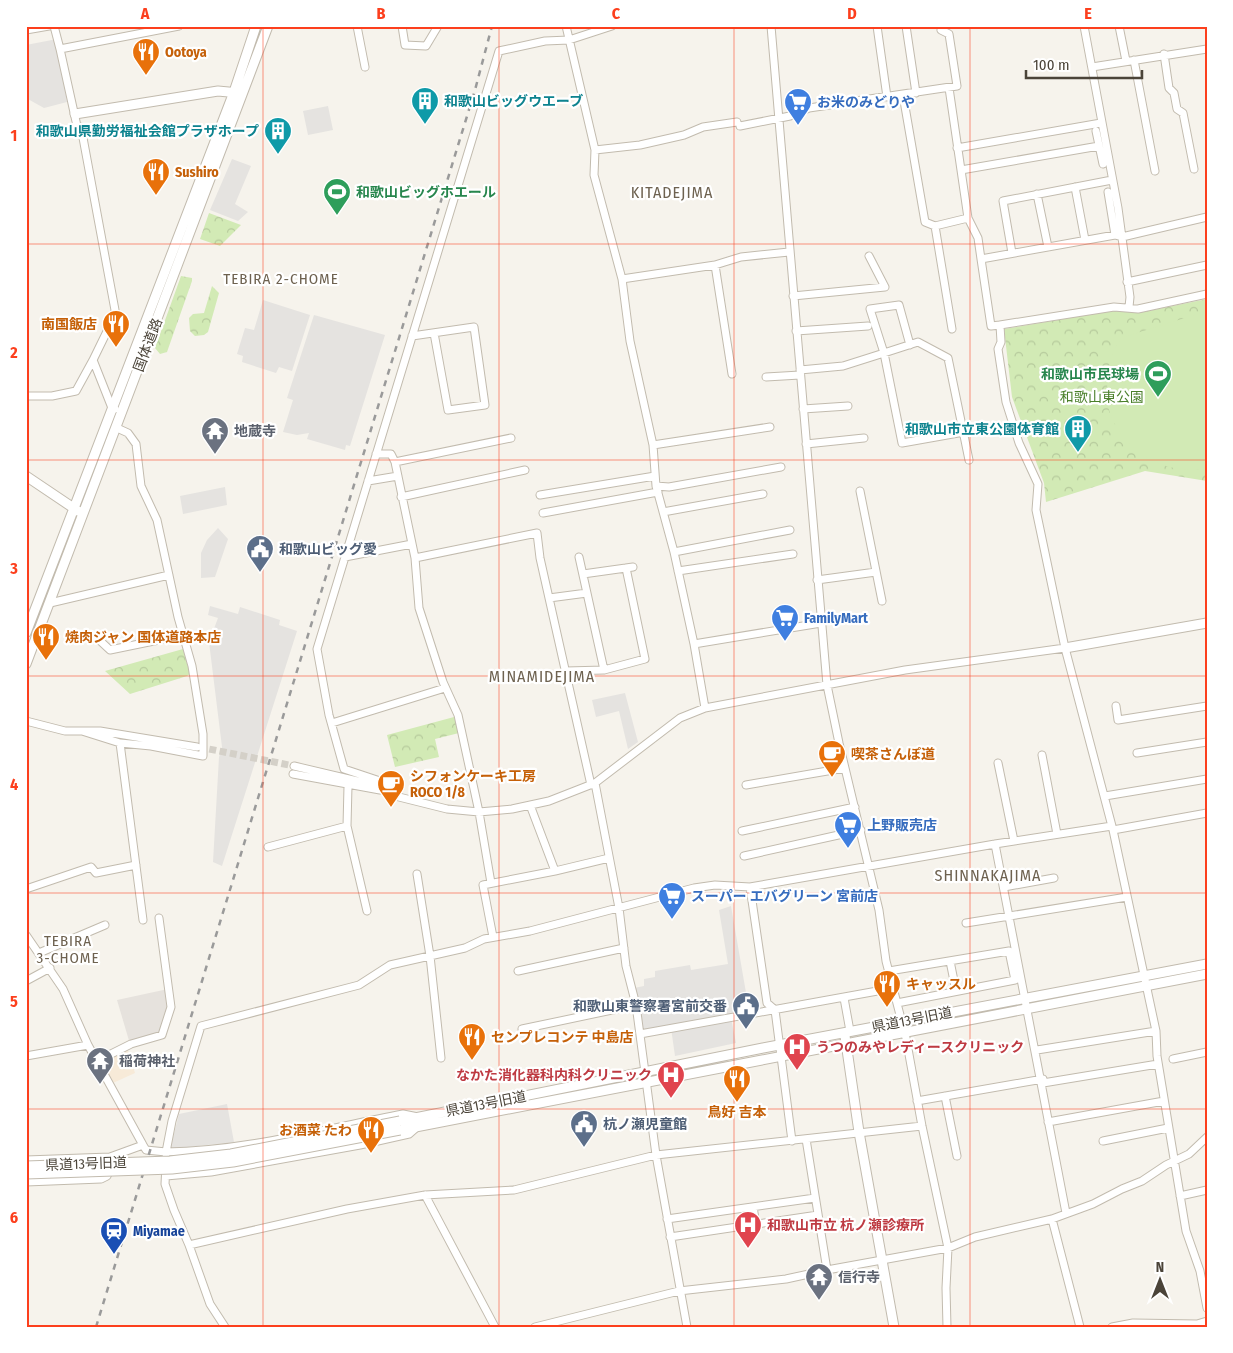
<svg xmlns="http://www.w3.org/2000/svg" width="1233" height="1353" viewBox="0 0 1233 1353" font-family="'Fira Sans Condensed','Noto Sans JP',sans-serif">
<defs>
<pattern id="forest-crowns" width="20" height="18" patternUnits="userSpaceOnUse" patternTransform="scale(1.25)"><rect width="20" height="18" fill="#d2eab5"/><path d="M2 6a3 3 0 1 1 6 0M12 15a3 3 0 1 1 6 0" fill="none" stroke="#b6ca9c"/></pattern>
</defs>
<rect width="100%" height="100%" fill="#f6f3ec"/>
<!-- commercial -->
<path fill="#f7ead8" d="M128,1050L135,1073L113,1083L103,1062Z"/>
<!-- industrial -->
<path fill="#e6e2dd" d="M168,989L169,1007L160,1034L130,1044L117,1000Z"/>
<!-- forest -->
<path fill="url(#forest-crowns)" d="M209,213L241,225L220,246L200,239Z
M181,276L192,278V281L167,352L160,354L155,348Z
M212,286L219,293L208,332L204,335L195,336L190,331L189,318L193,314L204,313Z
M1207,299V481L1145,471L1046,502L1044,483L1012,397L1004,329L1111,311H1148Z
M183,649L190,674L187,676L130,694L105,671Z
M454,717L459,733L435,739L439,757L395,767L387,735Z"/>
<!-- pitch -->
<path fill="#d2eab5" d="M1207,311V468C1167,478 1120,449 1109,410C1106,399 1107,386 1108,375C1109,361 1113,346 1124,337Z"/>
<!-- parking -->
<path fill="#e5e3e0" d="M57,39L67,102L44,108L26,98V45Z
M328,106L333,130L308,135L303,111Z
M232,159L251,166L235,204L248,212L238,221L210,210Z
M263,300L310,315L292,371L279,367L276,373L242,362L243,356L237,354L245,328L254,330Z
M314,315L385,335L350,446L346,445L345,450L307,439L309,433L297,435L283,432L293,400L287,398Z
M225,487L227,505L183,514L180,496Z
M218,528L228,539L215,577L201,578V553L207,540Z
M210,606L238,614L240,607L280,620L279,625L297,631L222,866L213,862L219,757L222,747L209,642L218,618L208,615Z
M625,693L638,742L628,749L619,711L596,717L592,700Z
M731,906L749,1010L730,1013L736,1043L675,1056L671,1028L642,1030L634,988L644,986V979L655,977V971L690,965L691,970L728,964L719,910Z
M227,1104L234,1142L170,1149L179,1114Z"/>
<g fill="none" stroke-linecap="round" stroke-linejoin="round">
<!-- minor-tunnel -->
<path stroke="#d4d0c8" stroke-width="7" stroke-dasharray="7 3.5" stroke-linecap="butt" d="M199,747L294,766"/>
<defs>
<path id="minor" d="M54,26L60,49L179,26
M357,26L365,67
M402,26L405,45L426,46L438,26
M566,26L595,150L594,175L622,279L630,341L653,445L656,486L674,552L694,644
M771,26L827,685L839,743L879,910L886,961L906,1038L922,1126L948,1248L946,1288L947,1327
M877,26L887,97
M906,26L916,93
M1084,26L1118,208L1130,297L1129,307
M1119,26L1126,61
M26,30L49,26
M60,49L77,126L81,127L115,310L114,317L93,360L112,408L115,409
M1164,54L1169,88L1174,93L1177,109L1183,113L1194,169
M1134,60L1155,171
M1092,67L1207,49
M949,88L968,218L978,238L981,259L1115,235L1122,237L1207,217
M903,95L925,222L935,226
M740,126L790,116L809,108L957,86L949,34L941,30
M1096,131L1103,164
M957,148L1101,123
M595,150L640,145L684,135L703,127L737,122
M961,170L1099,146
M1075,187L1085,240
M1108,192L1115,235
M1037,194L1048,247
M1012,253L1003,201L1112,180
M981,259L991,326L1000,325L1001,342L998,349L1006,402L1019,443L1038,484L1036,510L1065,648L1113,830L1156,1031L1157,1056L1186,1231L1200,1271L1207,1308
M715,265L732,374
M622,279L715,265L741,257L789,252
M1127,282L1207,265
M793,296L885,287L869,256
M1000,325L1114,307L1138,309L1207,294
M952,329L935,226L968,218
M796,331L868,326
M412,336L474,327L485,405L448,410L434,333
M910,345L899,305L870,309L884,353L918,342L948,358L969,460
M800,370L843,366L884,353L902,443L964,432
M766,377L800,375
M26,396H52L76,391L93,360
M803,409L848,406
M117,428L128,433L136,444L141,486L157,520L178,617L192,666L203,734V756L151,746L120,743
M806,444L864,438
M653,445L770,427
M376,454H391L395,462L511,438
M395,462L415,558L419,608L443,682L458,715L479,812L491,883
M368,481L398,476
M656,486L669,487L781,467
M860,491L882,601
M540,495L655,476
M401,497L525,470
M663,512L763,494
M543,513L658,492
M674,552L790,530
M345,557L412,544
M579,557L604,670
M415,558L537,533L540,558L591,785
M678,571L793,554
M583,574L633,567
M817,580L876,572
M549,598L587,593
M50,603L169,575
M96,637L110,650L183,635
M566,671L604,670L645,659L626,568
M1116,706L1118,720L1207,706
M705,708L694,644L821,623
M26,721L65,731H100L197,747
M332,723L445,688
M82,731L120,743L143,920
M1137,753L1207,742
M1042,755L1057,834
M998,763L1014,841
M294,766L370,784L395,796L447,809L479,812L512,809L549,801L595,783L680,718L705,708L905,670L1065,648
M293,774L380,790
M595,783L619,908L626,966L636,1005L656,1155L687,1327
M746,785L845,768
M385,791L377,780L344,769L329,715L317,649L499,51L545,41L569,40L612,26
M1105,796L1207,779
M530,805L555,871L609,858
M347,826L367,911
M1113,830L1207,813
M742,831L855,807
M995,844L1066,1213
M268,847L347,826L348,786
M744,856L861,830
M417,874L430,956L441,1058
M750,887L767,1003L775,1010L792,1141
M1004,887L1054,878
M26,889L91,867L96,873L136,865
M966,923L1127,897
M26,935L63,989L88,1045L143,1145L146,1150L166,1152V1154
M493,937L483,885L555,871
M39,953L105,925
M950,961L956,991
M518,971L624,948
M889,971L1009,951L1015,980L897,1003
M26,981L50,968
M844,998L850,1031
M522,1029L636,1005
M640,1034L894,988
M1037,1050L1156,1031
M26,1056L88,1045
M1173,1059L1207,1052
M97,1061L131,1044L162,1035L171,1007L159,918
M1043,1083L1158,1064
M945,1096L957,1156
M917,1101L1043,1079
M418,1117L403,1114C324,1129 246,1151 166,1152L172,1121L201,1026L359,985L390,965L465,948L484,939L530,931L694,888L715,885L750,887L995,844L1112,826
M1048,1122L1164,1101
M806,1139L827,1270
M1103,1141L1168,1128
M26,1160L110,1157L143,1145
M166,1165L165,1184L174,1210L189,1245L210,1304L225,1327
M166,1176L211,1172L360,1145L409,1134L417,1127
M26,1182L101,1179L107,1176L111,1167
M425,1195L495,1327
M1180,1196L1207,1190
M753,1207L756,1224
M667,1219L815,1198
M1052,1219L1080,1327
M670,1237L818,1215
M189,1245L347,1209L425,1195L514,1190L656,1155L922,1126
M535,1327L679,1291L786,1279L827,1270L948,1248L975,1237L1052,1219L1093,1204L1122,1189L1142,1181L1166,1165L1189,1154L1207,1137
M1112,1327L1133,1323L1197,1324L1207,1321"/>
<path id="tertiary" d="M75,114L218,91L239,93
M26,476L78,511
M26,633L234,92L256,26
M1065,648L1207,623
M26,664L268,26
M845,1036L859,1132L894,1327
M400,1121L763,1048L1207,964
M400,1130L1207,974"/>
</defs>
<!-- minor casing -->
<use href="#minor" stroke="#c2bbae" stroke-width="9"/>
<!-- tertiary casing -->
<use href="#tertiary" stroke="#c2bbae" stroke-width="11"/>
<!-- minor -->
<use href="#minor" stroke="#fff" stroke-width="7"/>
<!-- tertiary -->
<use href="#tertiary" stroke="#fff" stroke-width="9"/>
<!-- rail -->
<path stroke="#9a9a9a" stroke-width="2.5" stroke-dasharray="6 6" stroke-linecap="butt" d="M96,1327L475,90L492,26"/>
<defs>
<path id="tertiary-bridge" d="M26,1166L170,1161L231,1154L400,1121
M26,1174L172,1169L233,1162L400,1130"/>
</defs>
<!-- tertiary-bridge casing -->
<use href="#tertiary-bridge" stroke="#c2bbae" stroke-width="11" stroke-linecap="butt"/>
<!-- tertiary-bridge -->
<use href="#tertiary-bridge" stroke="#fff" stroke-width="9"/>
</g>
<!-- grid -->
<path fill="none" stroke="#fc3f1d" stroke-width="1" stroke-opacity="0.55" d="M263,26V1327M499,26V1327M734,26V1327M970,26V1327M26,244H1207M26,460H1207M26,676H1207M26,893H1207M26,1109H1207"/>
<!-- icons -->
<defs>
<symbol id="restaurant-pin" viewBox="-11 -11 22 30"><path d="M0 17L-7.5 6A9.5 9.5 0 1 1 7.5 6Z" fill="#e8710a" stroke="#fff"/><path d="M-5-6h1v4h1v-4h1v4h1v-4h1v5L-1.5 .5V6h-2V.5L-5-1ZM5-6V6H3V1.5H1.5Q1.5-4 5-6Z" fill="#fff"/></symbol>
<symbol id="building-pin" viewBox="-11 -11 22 30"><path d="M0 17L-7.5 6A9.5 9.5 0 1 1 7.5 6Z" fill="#0f9aa8" stroke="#fff"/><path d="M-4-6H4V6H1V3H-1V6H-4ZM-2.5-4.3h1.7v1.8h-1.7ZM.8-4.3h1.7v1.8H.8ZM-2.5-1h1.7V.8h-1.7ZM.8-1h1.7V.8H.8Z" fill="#fff"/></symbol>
<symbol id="supermarket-pin" viewBox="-11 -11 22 30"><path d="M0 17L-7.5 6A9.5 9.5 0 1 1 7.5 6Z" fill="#3f7fe0" stroke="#fff"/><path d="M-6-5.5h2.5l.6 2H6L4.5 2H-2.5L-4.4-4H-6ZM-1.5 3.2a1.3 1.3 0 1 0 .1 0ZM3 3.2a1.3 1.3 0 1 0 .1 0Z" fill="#fff"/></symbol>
<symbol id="stadium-pin" viewBox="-11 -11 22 30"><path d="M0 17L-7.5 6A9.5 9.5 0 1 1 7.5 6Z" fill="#2e9e5b" stroke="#fff"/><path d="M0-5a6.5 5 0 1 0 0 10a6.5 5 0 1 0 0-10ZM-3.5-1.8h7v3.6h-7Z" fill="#fff"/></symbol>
<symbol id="temple-pin" viewBox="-11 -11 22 30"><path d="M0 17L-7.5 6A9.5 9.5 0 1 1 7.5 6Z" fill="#6b7280" stroke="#fff"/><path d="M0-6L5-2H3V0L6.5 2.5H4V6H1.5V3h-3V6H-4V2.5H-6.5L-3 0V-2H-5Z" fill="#fff"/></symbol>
<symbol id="civic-pin" viewBox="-11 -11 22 30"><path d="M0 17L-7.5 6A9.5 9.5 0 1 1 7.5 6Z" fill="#5c6f8a" stroke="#fff"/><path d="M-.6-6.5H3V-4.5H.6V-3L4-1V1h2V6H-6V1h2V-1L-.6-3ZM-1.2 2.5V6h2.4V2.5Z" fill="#fff"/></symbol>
<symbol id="cafe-pin" viewBox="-11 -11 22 30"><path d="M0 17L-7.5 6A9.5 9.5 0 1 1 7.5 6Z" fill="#e8710a" stroke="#fff"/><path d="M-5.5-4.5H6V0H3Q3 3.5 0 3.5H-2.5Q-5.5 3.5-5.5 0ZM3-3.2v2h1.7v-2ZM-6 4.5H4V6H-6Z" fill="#fff"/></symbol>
<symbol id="hospital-pin" viewBox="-11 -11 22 30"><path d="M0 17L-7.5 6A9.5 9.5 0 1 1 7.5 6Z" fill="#e0444e" stroke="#fff"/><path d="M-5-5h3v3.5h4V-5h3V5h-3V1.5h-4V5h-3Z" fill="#fff"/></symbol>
<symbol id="station-pin" viewBox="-11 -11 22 30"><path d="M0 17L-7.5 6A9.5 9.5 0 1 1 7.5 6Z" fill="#1a4fb4" stroke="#fff"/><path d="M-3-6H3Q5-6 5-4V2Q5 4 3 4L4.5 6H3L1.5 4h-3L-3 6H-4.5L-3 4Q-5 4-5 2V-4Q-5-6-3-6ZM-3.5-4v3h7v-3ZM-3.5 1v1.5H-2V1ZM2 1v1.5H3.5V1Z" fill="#fff"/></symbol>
</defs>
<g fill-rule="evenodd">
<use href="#restaurant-pin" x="130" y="36" width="32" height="43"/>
<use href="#building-pin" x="409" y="85" width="32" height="43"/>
<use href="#supermarket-pin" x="782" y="86" width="32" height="43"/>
<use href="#building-pin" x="262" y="115" width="32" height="43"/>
<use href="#restaurant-pin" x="140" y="156" width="32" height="43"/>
<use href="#stadium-pin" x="321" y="176" width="32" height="43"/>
<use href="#restaurant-pin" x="100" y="308" width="32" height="43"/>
<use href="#stadium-pin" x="1142" y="358" width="32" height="43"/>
<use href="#building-pin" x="1062" y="413" width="32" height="43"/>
<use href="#temple-pin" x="199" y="415" width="32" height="43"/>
<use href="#civic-pin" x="244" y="533" width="32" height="43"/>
<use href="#supermarket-pin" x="769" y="602" width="32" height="43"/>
<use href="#restaurant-pin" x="30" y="621" width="32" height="43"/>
<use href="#cafe-pin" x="816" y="738" width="32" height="43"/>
<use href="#cafe-pin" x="375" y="768" width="32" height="43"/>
<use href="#supermarket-pin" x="832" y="809" width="32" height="43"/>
<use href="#supermarket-pin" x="656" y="880" width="32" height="43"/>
<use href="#restaurant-pin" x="871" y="968" width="32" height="43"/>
<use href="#civic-pin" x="730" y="990" width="32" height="43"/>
<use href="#restaurant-pin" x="456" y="1021" width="32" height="43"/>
<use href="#hospital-pin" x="781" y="1031" width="32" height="43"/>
<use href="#temple-pin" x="84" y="1045" width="32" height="43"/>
<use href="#hospital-pin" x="655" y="1059" width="32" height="43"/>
<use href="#restaurant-pin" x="721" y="1063" width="32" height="43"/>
<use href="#civic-pin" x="568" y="1108" width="32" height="43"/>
<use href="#restaurant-pin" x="355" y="1114" width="32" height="43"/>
<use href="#hospital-pin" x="732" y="1209" width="32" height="43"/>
<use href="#station-pin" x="98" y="1215" width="32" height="43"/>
<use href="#temple-pin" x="803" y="1261" width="32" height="43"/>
</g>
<g text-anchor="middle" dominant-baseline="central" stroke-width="4.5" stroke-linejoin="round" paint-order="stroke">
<!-- food labels -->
<g font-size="14" font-weight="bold" fill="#c56008" stroke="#fff" text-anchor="start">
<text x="165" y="52">Ootoya</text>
<text x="175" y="172">Sushiro</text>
<text x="97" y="324" text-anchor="end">南国飯店</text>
<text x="65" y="637">焼肉ジャン 国体道路本店</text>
<text x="851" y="754">喫茶さんぽ道</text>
<text x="410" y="776">シフォンケーキ工房<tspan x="410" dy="16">ROCO 1/8</tspan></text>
<text x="906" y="984">キャッスル</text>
<text x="491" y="1037">センプレコンテ 中島店</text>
<text x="737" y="1112" text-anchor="middle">鳥好 吉本</text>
<text x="352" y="1130" text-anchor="end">お酒菜 たわ</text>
</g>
<!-- culture labels -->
<g font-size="14" font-weight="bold" fill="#0d838f" stroke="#fff" text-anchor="end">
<text x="444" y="101" text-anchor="start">和歌山ビッグウエーブ</text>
<text x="259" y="131">和歌山県勤労福祉会館プラザホープ</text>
<text x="1059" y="429">和歌山市立東公園体育館</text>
</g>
<!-- shop labels -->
<g font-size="14" font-weight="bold" fill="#366cbe" stroke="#fff" text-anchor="start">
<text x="817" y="102">お米のみどりや</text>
<text x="804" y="618">FamilyMart</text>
<text x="867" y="825">上野販売店</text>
<text x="691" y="896">スーパー エバグリーン 宮前店</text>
</g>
<!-- leisure labels -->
<g font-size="14" font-weight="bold" fill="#27864d" stroke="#fff" text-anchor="start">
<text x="356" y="192">和歌山ビッグホエール</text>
<text x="1139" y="374" text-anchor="end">和歌山市民球場</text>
</g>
<!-- street labels -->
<g font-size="14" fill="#4b4439" stroke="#fff">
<text transform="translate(148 345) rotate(-69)">国体道路</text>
<text transform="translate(912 1020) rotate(-11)">県道13号旧道</text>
<text transform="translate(486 1104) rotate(-11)">県道13号旧道</text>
<text transform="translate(86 1164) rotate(-2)">県道13号旧道</text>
</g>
<!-- park labels -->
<g font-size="14" fill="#4a7f2a" stroke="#fff">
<text x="1102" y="397">和歌山東公園</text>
</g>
<!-- worship labels -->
<g font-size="14" font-weight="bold" fill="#5b616d" stroke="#fff" text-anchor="start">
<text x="234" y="431">地蔵寺</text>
<text x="119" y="1061">稲荷神社</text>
<text x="838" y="1277">信行寺</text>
</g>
<!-- service labels -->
<g font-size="14" font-weight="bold" fill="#4e5e75" stroke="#fff" text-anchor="start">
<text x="279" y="549">和歌山ビッグ愛</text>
<text x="727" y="1006" text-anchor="end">和歌山東警察署宮前交番</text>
<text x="603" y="1124">杭ノ瀬児童館</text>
</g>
<!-- health labels -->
<g font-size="14" font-weight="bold" fill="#be3a42" stroke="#fff" text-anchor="start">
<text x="816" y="1047">うつのみやレディースクリニック</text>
<text x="652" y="1075" text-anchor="end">なかた消化器科内科クリニック</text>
<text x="767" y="1225">和歌山市立 杭ノ瀬診療所</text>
</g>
<!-- transit labels -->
<g font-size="14" font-weight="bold" fill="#164399" stroke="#fff" text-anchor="start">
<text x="133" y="1231">Miyamae</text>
</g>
<!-- neighbourhood labels -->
<g font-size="15" letter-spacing="1" fill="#6e6250" stroke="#fff">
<text x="281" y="279">TEBIRA 2-CHOME</text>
<text x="68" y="941">TEBIRA<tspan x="68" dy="17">3-CHOME</tspan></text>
</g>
<!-- quarter labels -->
<g font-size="16" letter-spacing="1" fill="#6e6250" stroke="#fff">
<text x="672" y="192">KITADEJIMA</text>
<text x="542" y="676">MINAMIDEJIMA</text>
<text x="988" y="875">SHINNAKAJIMA</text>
</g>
</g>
<!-- border -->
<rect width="1233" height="1353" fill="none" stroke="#ffffff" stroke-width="55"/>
<!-- north arrow -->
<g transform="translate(1160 1280)" stroke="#ffffff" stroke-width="4" paint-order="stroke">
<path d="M0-4L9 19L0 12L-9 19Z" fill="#4b4439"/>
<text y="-8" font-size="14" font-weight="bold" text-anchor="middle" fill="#4b4439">N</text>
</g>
<!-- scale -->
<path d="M1026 70v8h116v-8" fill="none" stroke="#4b4439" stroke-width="2.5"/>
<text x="1033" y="70" font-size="15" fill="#4b4439" stroke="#ffffff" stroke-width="4" paint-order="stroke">100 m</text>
<rect x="28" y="28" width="1178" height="1298" fill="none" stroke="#fc3f1d" stroke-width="2"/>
<g font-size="16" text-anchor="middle" font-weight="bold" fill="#fc3f1d">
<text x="145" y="19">A</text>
<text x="381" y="19">B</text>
<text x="616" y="19">C</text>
<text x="852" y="19">D</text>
<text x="1088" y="19">E</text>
<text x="14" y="141">1</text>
<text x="14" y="358">2</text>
<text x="14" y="574">3</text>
<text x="14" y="790">4</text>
<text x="14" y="1007">5</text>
<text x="14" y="1223">6</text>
</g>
</svg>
